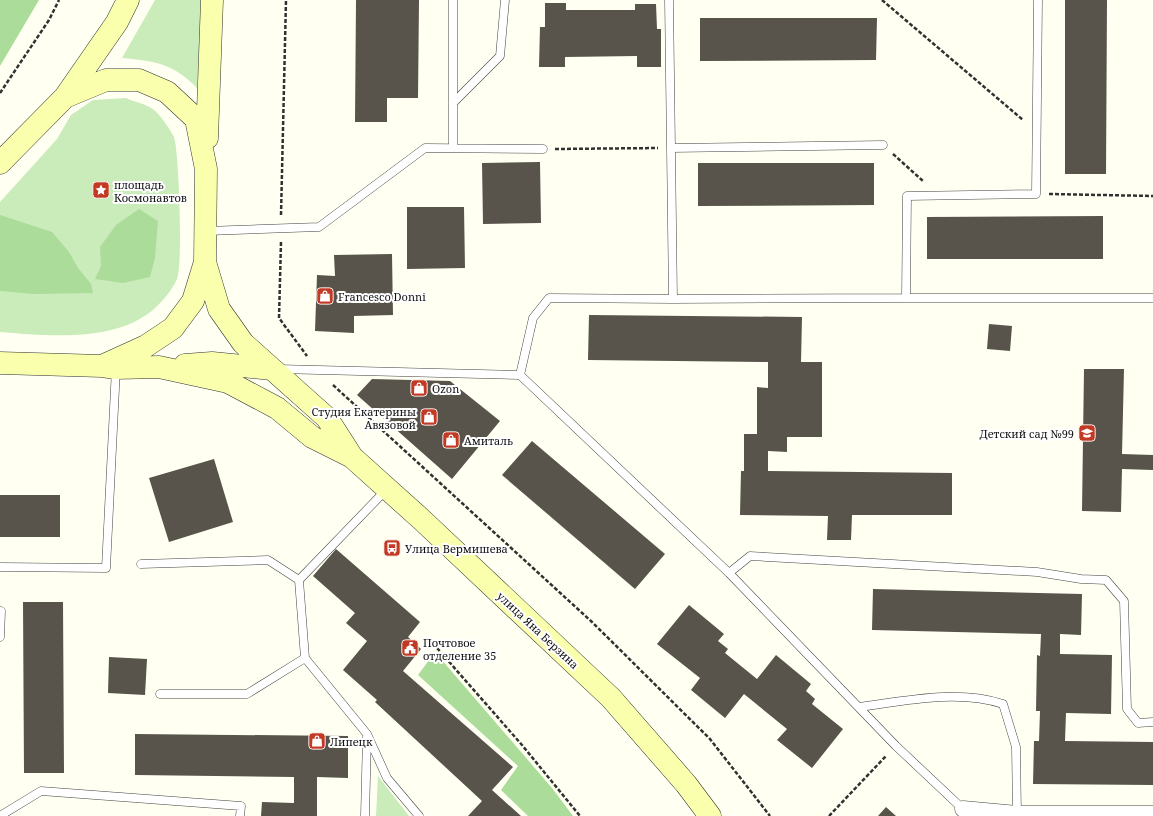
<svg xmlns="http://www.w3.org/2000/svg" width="1153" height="816" viewBox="0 0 1153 816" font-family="'Noto Serif',serif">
<rect width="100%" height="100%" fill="#fffff2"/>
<!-- green -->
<path fill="#caebba" d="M155,0H202L197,88C173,63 154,61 122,58Z
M126,98C134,102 147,104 154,110C159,113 172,132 174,137C179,152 183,265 177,279C174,286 167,296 161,302C124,344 50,336 0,332V202L57,139L71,115L93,100Z
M378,776L409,816H376Z"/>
<!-- forest -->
<path fill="#abdc99" d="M0,0H39L0,66Z
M139,209L158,221L155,258L150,277L123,283L95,279L101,266L100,247L116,225Z
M0,215L52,232L69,252L78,268L91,284L93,293L33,294L0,291Z
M435,652L552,788L573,816H528L501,790L518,766L418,675Z"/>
<!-- building -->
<path fill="#58534b" d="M356,0H419L418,98H387V122H355Z
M1065,0H1107L1106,174H1065Z
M545,3H566V10H635V4H656L657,29H661V67H637V56L565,57V67H539L540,27H545Z
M700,18H877L876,60L700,61Z
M540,162L541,223L483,224L482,163Z
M698,163H874V205L698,206Z
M407,207H464L465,268L407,269Z
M1103,216V259H927V217Z
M392,254L393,315L354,316V333L315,331L317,275L335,276L334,255Z
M589,315L802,317L801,362H822V437H787V452L768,451V471L952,473V515H852L851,540H827L828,516L740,515L741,471H744V434H757V387L768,388V362L588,360Z
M989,324L1012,326L1010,351L987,349Z
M1084,369H1124L1122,454L1153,455V470L1122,469L1121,512L1082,511Z
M372,379L450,381L500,421L452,479L357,395Z
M532,441L665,554L635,589L502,475Z
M214,459L233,522L169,542L149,478Z
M0,495H60V537H0Z
M336,549L420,622L408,637L421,649L403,671L513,767L492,790L521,816H468L482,801L375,702L377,700L343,670L367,641L346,623L355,613L313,576Z
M873,589L1082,594L1081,635L1060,634V654L1112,655L1111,714L1066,713L1065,741L1153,742V785L1033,784L1034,741H1039L1040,711H1036L1037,655L1040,656L1041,634L872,630Z
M23,602H63L64,773H24Z
M689,605L724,634L718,641L728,649L725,653L757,679L776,655L811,684L806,691L815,699L812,704L843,729L812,768L777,740L787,729L744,694L725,718L691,690L700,678L657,644Z
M109,657L147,659L145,695L108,693Z
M135,734L348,736V778L317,777V816H261L262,802L294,803V777L135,775Z
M886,807L896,816H878Z"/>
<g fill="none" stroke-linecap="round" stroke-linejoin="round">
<defs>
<path id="service" d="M453,103L500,56L505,0
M453,148V0
M671,148L883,145
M206,231L319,227L425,148L543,149
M906,298H1153
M673,299L906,298L907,196L1036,194L1038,0
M278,369L520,375L729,573L896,746L965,811
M520,375L533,318L549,298L673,299L669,0
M386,490L299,580L305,658L367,734L387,778L419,816
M141,564L268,560L299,580
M0,567L106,568L116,368
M729,573L750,556L1037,572L1081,579L1106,580L1124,601L1127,709L1138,723L1153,722
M0,637L1,611
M160,694H247L305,658
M859,707C904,701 958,689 1003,704L1016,747L1017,814
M0,816L41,791L241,806L240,816
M365,816L367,737"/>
<path id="minor" d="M963,809L1017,814H1153"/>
<path id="secondary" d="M65,97L117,22L128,0
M207,138L212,0
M0,163L65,97L106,80H139L167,92L196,119L206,169L205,262L193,301L173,328L146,346L102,366L0,363
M205,262L219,309L243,343L327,418L352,457
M185,365L212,363L272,369
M102,366L116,368L159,367L228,382L277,408L312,437L352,457L421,519L611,698L686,784L710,816"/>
</defs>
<!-- service casing -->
<use href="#service" stroke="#424242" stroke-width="9"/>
<!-- minor casing -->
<use href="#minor" stroke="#424242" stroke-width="17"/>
<!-- secondary casing -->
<use href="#secondary" stroke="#313131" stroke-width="23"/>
<!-- path -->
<path stroke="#313131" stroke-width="2.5" stroke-dasharray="4 2" stroke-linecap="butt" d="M882,0L1023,120
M0,93L49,20L59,0
M555,149L658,148
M893,154L923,181
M1049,194L1153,196
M281,215L286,0
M281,242L279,318L307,356
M333,385L592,622L710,739L770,816
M437,648L522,745L580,816
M829,816L886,756"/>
<!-- service -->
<use href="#service" stroke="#fff" stroke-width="8"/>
<!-- minor -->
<use href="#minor" stroke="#fff" stroke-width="16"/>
<!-- secondary -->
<use href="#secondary" stroke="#f9ffad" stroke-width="22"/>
</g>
<!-- icons -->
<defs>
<symbol id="sight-square" viewBox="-11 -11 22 22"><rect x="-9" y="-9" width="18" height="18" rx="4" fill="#c33a24" stroke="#fff"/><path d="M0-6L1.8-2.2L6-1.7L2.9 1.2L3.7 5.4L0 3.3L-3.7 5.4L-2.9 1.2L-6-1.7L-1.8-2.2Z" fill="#fff"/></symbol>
<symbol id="shop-square" viewBox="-11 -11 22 22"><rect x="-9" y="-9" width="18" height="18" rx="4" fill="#c33a24" stroke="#fff"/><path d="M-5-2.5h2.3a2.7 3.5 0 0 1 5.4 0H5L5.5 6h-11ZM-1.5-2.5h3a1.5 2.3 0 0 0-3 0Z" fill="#fff"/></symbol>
<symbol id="school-square" viewBox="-11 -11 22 22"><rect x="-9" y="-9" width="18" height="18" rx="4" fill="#c33a24" stroke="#fff"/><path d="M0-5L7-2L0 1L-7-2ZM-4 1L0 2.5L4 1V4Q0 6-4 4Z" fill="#fff"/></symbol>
<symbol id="bus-square" viewBox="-11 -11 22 22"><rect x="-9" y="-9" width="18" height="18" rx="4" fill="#c33a24" stroke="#fff"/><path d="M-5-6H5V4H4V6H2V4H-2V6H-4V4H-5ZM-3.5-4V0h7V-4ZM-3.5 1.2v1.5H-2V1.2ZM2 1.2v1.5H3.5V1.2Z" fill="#fff"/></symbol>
<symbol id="civic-square" viewBox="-11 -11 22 22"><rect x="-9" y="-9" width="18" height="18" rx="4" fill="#c33a24" stroke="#fff"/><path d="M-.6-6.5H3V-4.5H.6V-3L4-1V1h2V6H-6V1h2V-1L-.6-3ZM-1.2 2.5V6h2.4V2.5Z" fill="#fff"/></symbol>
</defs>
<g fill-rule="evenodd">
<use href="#sight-square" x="91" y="180" width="20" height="20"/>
<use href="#shop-square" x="315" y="286" width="20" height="20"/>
<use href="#shop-square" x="409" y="378" width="20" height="20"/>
<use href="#shop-square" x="419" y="407" width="20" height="20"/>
<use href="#school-square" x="1077" y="423" width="20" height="20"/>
<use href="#shop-square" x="441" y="430" width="20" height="20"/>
<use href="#bus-square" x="382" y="538" width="20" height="20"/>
<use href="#civic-square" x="400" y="638" width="20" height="20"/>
<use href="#shop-square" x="307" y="731" width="20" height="20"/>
</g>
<g text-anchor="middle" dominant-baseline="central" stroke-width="4" stroke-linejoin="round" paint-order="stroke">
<!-- poi labels -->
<g font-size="11" fill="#0f0f0f" stroke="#fff" text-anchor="start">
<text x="114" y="184">площадь<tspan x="114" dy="13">Космонавтов</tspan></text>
<text x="338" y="296">Francesco Donni</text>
<text x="432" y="388">Ozon</text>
<text x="416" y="411" text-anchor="end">Студия Екатерины<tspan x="416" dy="13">Авязовой</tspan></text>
<text x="1074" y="433" text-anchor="end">Детский сад №99</text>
<text x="464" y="440">Амиталь</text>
<text x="405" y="548">Улица Вермишева</text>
<text x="423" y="642">Почтовое<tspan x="423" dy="13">отделение 35</tspan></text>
<text x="330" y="741">Липецк</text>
</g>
<!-- street labels -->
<g font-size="11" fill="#0f0f0f" stroke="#fff">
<text transform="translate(538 630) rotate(43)">улица Яна Берзина</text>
</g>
</g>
</svg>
